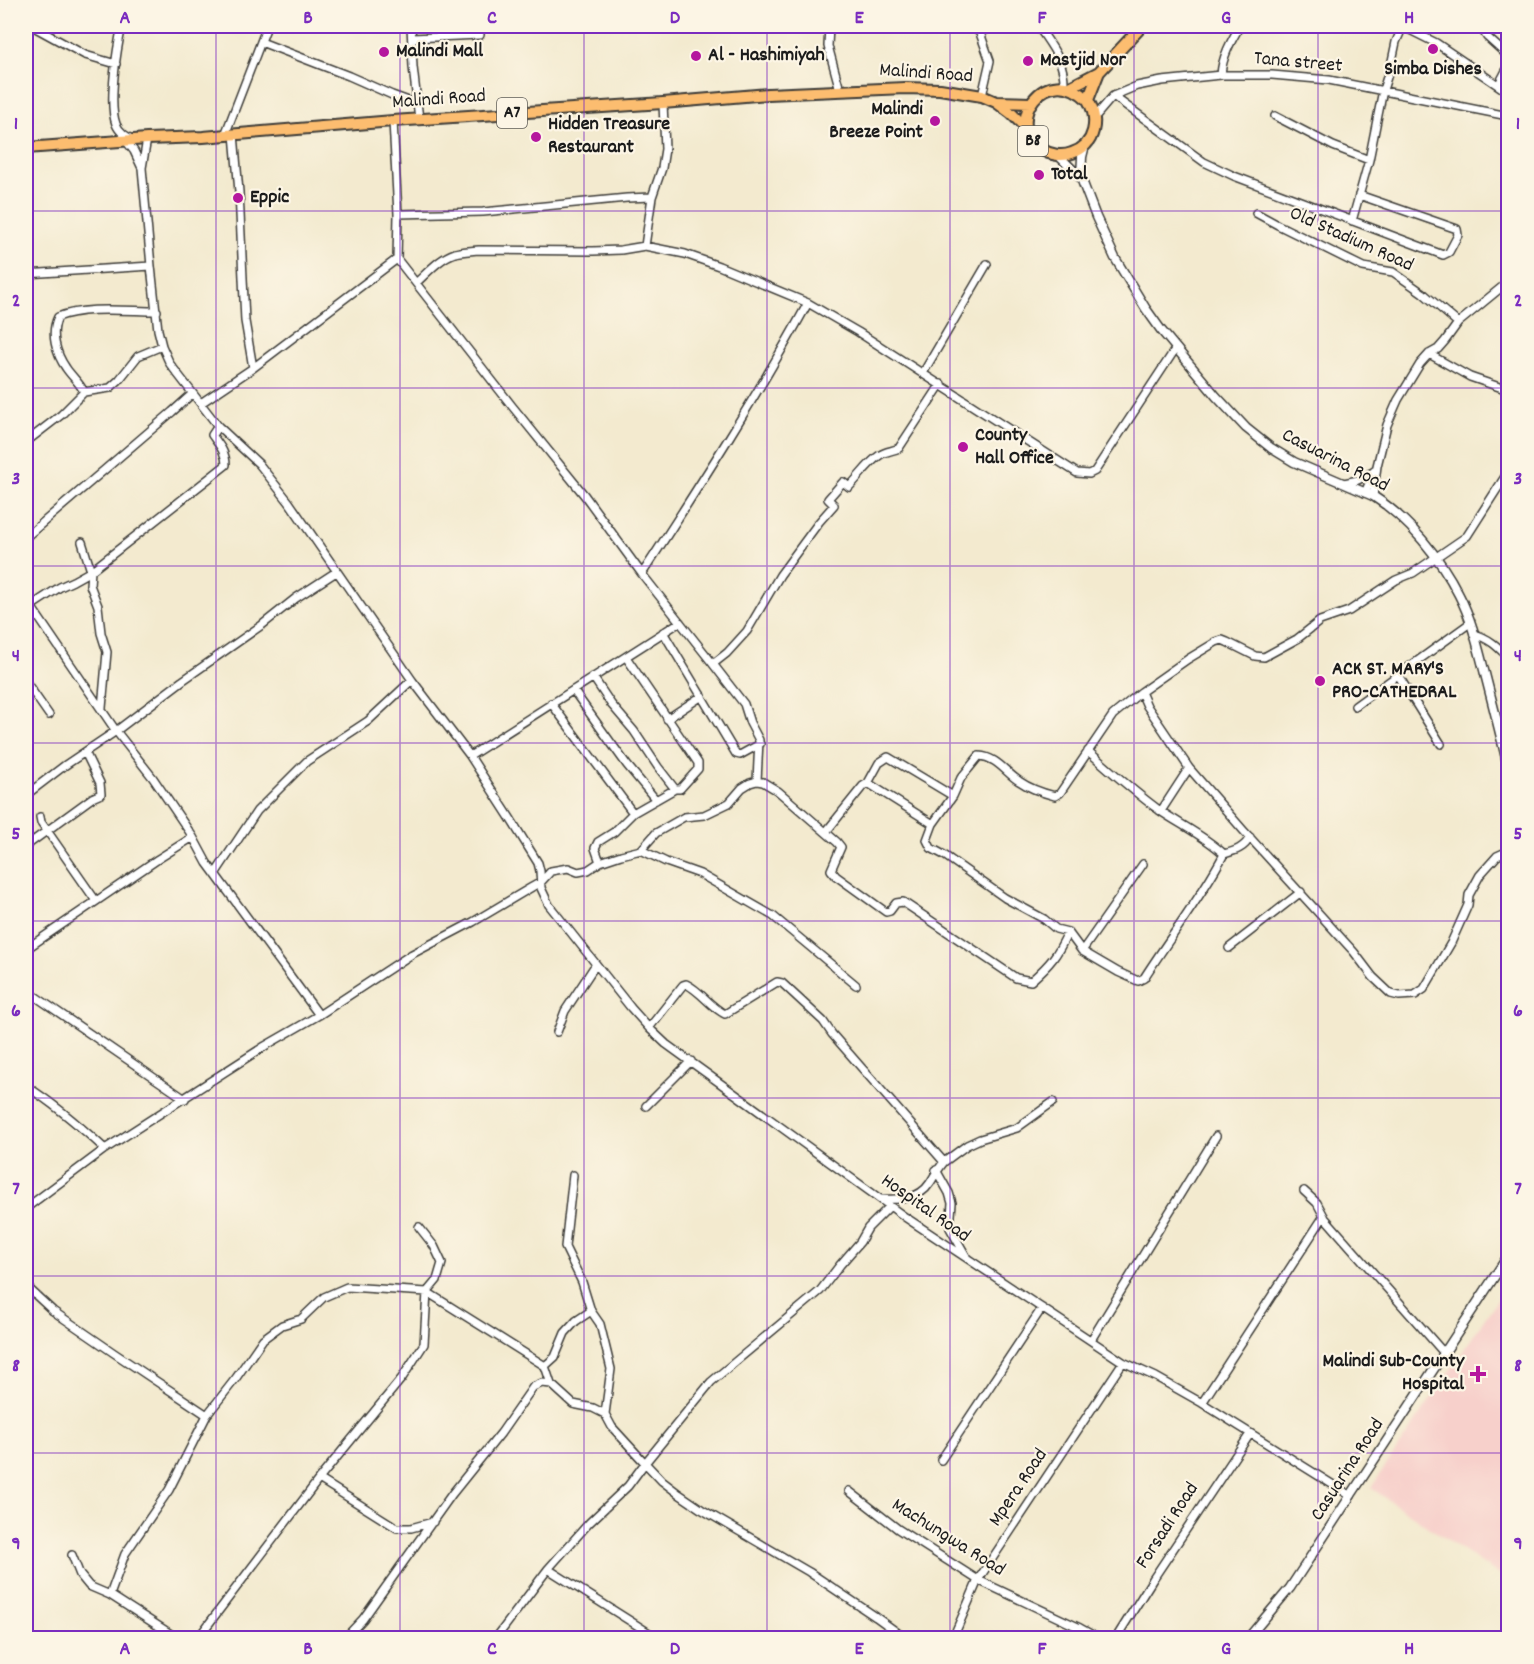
<svg xmlns="http://www.w3.org/2000/svg" width="1534" height="1664" viewBox="0 0 1534 1664" font-family="Dekko,sans-serif">
<rect width="100%" height="100%" fill="#fcf5e5"/>
<filter id="ink" filterUnits="userSpaceOnUse"><feTurbulence type="fractalNoise" baseFrequency=".0167" numOctaves="2"/><feDisplacementMap in="SourceGraphic" scale="12" xChannelSelector="R" yChannelSelector="G"/><feConvolveMatrix kernelMatrix="1 2 1 2 8 2 1 2 1" color-interpolation-filters="sRGB"/></filter>
<filter id="wash" filterUnits="userSpaceOnUse"><feTurbulence type="fractalNoise" baseFrequency=".008" numOctaves="4" result="noise"/><feDisplacementMap in="SourceGraphic" scale="24" xChannelSelector="R" yChannelSelector="G"/><feGaussianBlur stdDeviation="1.35" result="paint"/><feColorMatrix in="noise" values="0 0 0 0 0 0 0 0 0 0 0 0 0 0 0 0 0 1.4 0 .05"/><feComposite in="paint" operator="in"/></filter>
<g filter="url(#wash)">
<rect width="100%" height="100%" fill="#f3eacf"/>
<!-- built -->
<path fill="#f7d0cb" d="M1508,1284V1530L1501,1576L1371,1488Z"/>
</g>
<g filter="url(#ink)">
<g fill="none" stroke-linecap="round" stroke-linejoin="round">
<defs>
<path id="minor" d="M32,26L85,55L116,64
M122,26C117,48 108,103 116,124C119,132 126,136 133,140
M411,26L413,67L419,119
M829,26L828,46L840,90
M972,26L980,33L990,61L982,96
M1038,26C1051,46 1065,61 1064,86
M1402,26L1436,43L1508,92
M1480,26L1487,37L1508,56
M980,33L994,26
M412,38L480,35V26
M261,42L349,76L392,95L417,104
M1221,75C1222,57 1231,41 1240,26
M1499,84L1508,67
M1113,96L1204,162L1234,176L1443,255L1449,252L1458,235L1457,229L1359,195
M1275,116L1333,146L1369,160
M1095,117L1113,96L1137,86L1162,81L1221,75H1272L1329,80L1508,116
M393,121L398,214L397,259L512,406L585,496L642,574L713,664L727,653L747,631L780,575L819,522L834,505L828,499L843,482L849,487C859,477 869,462 880,455C886,451 893,451 899,448L941,384
M234,134L239,192L245,321L253,368
M225,135L267,26
M147,139L142,168L151,266L158,330L162,346L170,364L218,426L259,464L289,502L412,680L470,756L510,818L538,863L540,871L541,888L549,905L631,1008L649,1028L666,1044L905,1217L1123,1362L1156,1377L1202,1403L1351,1496
M126,141L134,151L142,168
M1256,213L1278,225L1363,267L1393,272L1423,293L1458,323
M398,214L483,212L627,198L652,197
M1352,221L1369,160L1383,90L1392,61L1396,42L1403,26
M645,246L652,197L662,168L665,149L663,103
M26,274L151,266
M416,283C428,272 440,258 455,253C463,251 471,251 479,250L593,251L621,250L645,246L685,254L719,266L808,303L858,332L1077,473L1089,474L1095,471L1176,348
M1429,354L1470,377L1508,390
M923,373L987,264
M84,392L110,388L119,380L138,356L162,346
M201,403L253,368L397,259
M26,442L61,415L84,392C80,383 72,377 66,368C56,354 50,333 58,317C84,306 128,311 157,311
M1508,472L1467,536L1413,573L1396,580L1349,611L1320,621L1297,639L1264,657L1255,656L1227,642L1222,640L1216,642L1188,659L1141,692L1147,706L1189,768L1243,830L1354,952L1373,977L1391,994L1399,996L1415,995L1424,989L1451,943L1468,905L1469,895L1480,875L1497,856L1508,851
M1344,483L1358,480L1373,472
M1365,493L1374,471
M1373,496L1377,466L1387,425L1398,400L1420,364L1429,354L1438,349L1445,341L1458,323L1508,282
M26,537L172,412L192,394
M82,542L91,571L90,585L98,606L101,633L107,652L102,708
M642,574C700,485 757,396 808,303
M26,599L116,731L153,778L193,837L207,863L319,1015
M31,606L60,587L73,581L91,571L226,465C226,452 219,445 212,435L218,426
M663,632L736,754L740,755L760,744
M1474,634C1489,638 1498,647 1508,657
M713,664L744,704L750,723L759,740L757,781
M1398,675L1441,744
M593,677L611,704L634,731L658,767L675,789
M26,682L49,715
M573,690L627,765L656,800
M1141,692L1113,715L1060,793L1055,796C1043,793 1029,788 1019,781C1005,772 997,757 979,756L961,778L953,796L933,824L927,840L931,848L944,855L1005,898L1044,919L1056,929L1068,932L1082,951L1118,972L1138,981L1144,978C1170,937 1201,898 1224,854
M551,703L633,813
M1355,706L1470,623
M667,719L702,696
M1088,751C1111,771 1134,792 1159,810C1181,825 1205,836 1224,854C1235,851 1245,848 1250,837
M470,756L680,622
M868,783L933,824
M26,795L64,766L116,731L182,681L262,625L296,598L336,572
M1161,811L1189,768
M40,817L41,822L96,901
M826,832L863,786L868,783L879,763L888,757L953,796
M26,846L92,798L101,794L100,783L85,752
M641,850L666,862L700,874L773,916L856,985
M600,862L595,848L598,842L614,832L633,813L675,789H680L698,769V763L626,657
M215,874L257,811L307,761L368,721L412,680
M1229,948L1301,892
M26,949L158,859L193,837
M1082,951L1143,864
M26,990L185,1099
M649,1028L683,985L686,984C701,991 710,1007 725,1014L777,982L782,983L823,1021L832,1034L944,1162C938,1169 935,1175 930,1183C919,1200 899,1200 881,1199
M557,1032L565,1011L596,964
M26,1086C55,1104 80,1126 105,1149
M646,1106L691,1061
M944,1162L967,1145L980,1139L1017,1128L1053,1102
M936,1170L949,1193L952,1203L950,1228L966,1256
M573,1175L565,1247L582,1282L591,1311L600,1324L611,1369L605,1414
M1304,1191L1317,1203L1325,1218L1444,1353
M26,1208L105,1149L265,1046L319,1015L412,954L473,922L532,887L541,882L551,871L568,868L578,872L588,870L600,862L621,855L641,850L656,833L684,817L704,815L729,803L742,788L750,783L757,781L763,782L778,791L837,842L841,847L831,870L836,876L886,912L890,911L896,903L903,902L1016,978L1031,981C1050,964 1057,956 1068,932
M26,1286L53,1311L114,1353L207,1415
M1091,1340L1216,1136
M545,1366L555,1357L565,1333L576,1321L591,1311
M1202,1403L1324,1216
M941,1460L1042,1308
M319,1479L397,1528H411L433,1522
M849,1491L898,1529L978,1580L1080,1628L1098,1638
M72,1555L80,1575L89,1586L110,1595L177,1638
M548,1569L657,1638
M110,1595L125,1554L169,1490L207,1415L236,1378L263,1339L282,1325L301,1319L324,1297L347,1287L427,1292L545,1366L551,1384
M198,1638L319,1479L402,1378L424,1344L427,1292L437,1280L442,1263L434,1246L419,1227
M345,1638L363,1619L452,1494L501,1433L533,1387L542,1383L551,1384L573,1404L593,1408L605,1414L612,1427L645,1463L711,1382L820,1291L840,1265L860,1242L868,1228L890,1206
M496,1638L548,1569L589,1523L628,1486L645,1463L662,1481L679,1494L701,1509L809,1572L876,1617L905,1638
M953,1638L978,1580L1123,1362
M1116,1638L1153,1579L1250,1434"/>
<path id="tertiary" d="M1058,155L1081,178L1096,217L1115,258L1146,309L1161,330L1216,396L1246,428L1271,448L1294,462L1373,496C1409,519 1440,557 1459,595C1472,620 1478,647 1485,674C1493,705 1501,736 1508,767
M1081,178L1082,157L1085,145
M1248,1638L1290,1588L1508,1256"/>
<path id="trunk" d="M1070,87L1099,72L1142,26
M1088,100C1045,58 1002,124 1041,149C1050,155 1062,157 1072,153C1096,145 1099,119 1088,100L1099,72
M997,102L1030,103
M26,148L147,139L203,137L393,121L663,103L768,94L905,88L940,89L982,96L996,102L1012,114L1027,129"/>
</defs>
<!-- minor casing -->
<use href="#minor" stroke="#3c3b37" stroke-width="10"/>
<!-- tertiary casing -->
<use href="#tertiary" stroke="#3c3b37" stroke-width="11"/>
<!-- trunk casing -->
<use href="#trunk" stroke="#3c3b37" stroke-width="14"/>
<!-- minor -->
<use href="#minor" stroke="#fff" stroke-width="7"/>
<!-- tertiary -->
<use href="#tertiary" stroke="#fff" stroke-width="8"/>
<!-- trunk -->
<use href="#trunk" stroke="#fcbd6f" stroke-width="10"/>
</g>
</g>
<!-- grid -->
<path fill="none" stroke="#7b2cbf" stroke-width="1.5" stroke-opacity="0.55" d="M216,26V1638M400,26V1638M584,26V1638M767,26V1638M950,26V1638M1134,26V1638M1318,26V1638M26,211H1508M26,388H1508M26,566H1508M26,743H1508M26,921H1508M26,1098H1508M26,1276H1508M26,1453H1508"/>
<!-- markers -->
<g fill="#b5179e" stroke="#fcf5e5" stroke-width="2">
<circle cx="1433" cy="49" r="6"/>
<circle cx="384" cy="52" r="6"/>
<circle cx="696" cy="56" r="6"/>
<circle cx="1028" cy="61" r="6"/>
<circle cx="935" cy="121" r="6"/>
<circle cx="536" cy="137" r="6"/>
<circle cx="1039" cy="175" r="6"/>
<circle cx="238" cy="198" r="6"/>
<circle cx="963" cy="447" r="6"/>
<circle cx="1320" cy="681" r="6"/>
<path d="M1475 1365h6v6h6v6h-6v6h-6v-6h-6v-6h6z"/>
</g>
<g text-anchor="middle" dominant-baseline="central" stroke-width="4.5" stroke-linejoin="round" paint-order="stroke">
<!-- shield labels -->
<g fill="#fcf5e5" stroke="#5f5d58" stroke-width="1.5">
<rect x="497" y="98" width="30" height="30" rx="4.5"/>
<rect x="1018" y="126" width="30" height="30" rx="4.5"/>
</g>
<g font-size="18" font-weight="bold" fill="#1c1c1c">
<text x="512" y="113">A7</text>
<text x="1033" y="141">B8</text>
</g>
<!-- poi labels -->
<g font-size="20" font-weight="bold" fill="#1c1c1c" stroke="#fcf5e5" text-anchor="start">
<text x="396" y="52">Malindi Mall</text>
<text x="708" y="56">Al - Hashimiyah</text>
<text x="1040" y="61">Mastjid Nor</text>
<text x="1433" y="70" text-anchor="middle">Simba Dishes</text>
<text x="923" y="110" text-anchor="end">Malindi<tspan x="923" dy="23">Breeze Point</tspan></text>
<text x="548" y="125">Hidden Treasure<tspan x="548" dy="23">Restaurant</tspan></text>
<text x="1051" y="175">Total</text>
<text x="250" y="198">Eppic</text>
<text x="975" y="436">County<tspan x="975" dy="23">Hall Office</tspan></text>
<text x="1332" y="670">ACK ST. MARY'S<tspan x="1332" dy="23">PRO-CATHEDRAL</tspan></text>
<text x="1464" y="1362" text-anchor="end">Malindi Sub-County<tspan x="1464" dy="23">Hospital</tspan></text>
</g>
<!-- street labels -->
<g font-size="20" fill="#1c1c1c" stroke="#fcf5e5">
<text transform="translate(1298 63) rotate(5)">Tana street</text>
<text transform="translate(926 74) rotate(4)">Malindi Road</text>
<text transform="translate(439 100) rotate(-4)">Malindi Road</text>
<text transform="translate(1351 240) rotate(24)">Old Stadium Road</text>
<text transform="translate(1335 461) rotate(27)">Casuarina Road</text>
<text transform="translate(925 1209) rotate(35)">Hospital Road</text>
<text transform="translate(1348 1470) rotate(-57)">Casuarina Road</text>
<text transform="translate(1019 1488) rotate(-56)">Mpera Road</text>
<text transform="translate(1168 1526) rotate(-57)">Forsadi Road</text>
<text transform="translate(948 1538) rotate(32)">Machungwa Road</text>
</g>
</g>
<!-- margin -->
<rect width="1534" height="1664" fill="none" stroke="#fcf5e5" stroke-width="66"/>
<rect x="33" y="33" width="1468" height="1598" fill="none" stroke="#7b2cbf" stroke-width="2"/>
<g font-size="20" text-anchor="middle" font-weight="bold" fill="#7b2cbf">
<text x="125" y="23">A</text>
<text x="308" y="23">B</text>
<text x="492" y="23">C</text>
<text x="675" y="23">D</text>
<text x="859" y="23">E</text>
<text x="1042" y="23">F</text>
<text x="1226" y="23">G</text>
<text x="1409" y="23">H</text>
<text x="16" y="129">1</text>
<text x="1518" y="129">1</text>
<text x="16" y="306">2</text>
<text x="1518" y="306">2</text>
<text x="16" y="484">3</text>
<text x="1518" y="484">3</text>
<text x="16" y="661">4</text>
<text x="1518" y="661">4</text>
<text x="16" y="839">5</text>
<text x="1518" y="839">5</text>
<text x="16" y="1016">6</text>
<text x="1518" y="1016">6</text>
<text x="16" y="1194">7</text>
<text x="1518" y="1194">7</text>
<text x="16" y="1371">8</text>
<text x="1518" y="1371">8</text>
<text x="16" y="1549">9</text>
<text x="1518" y="1549">9</text>
<text x="125" y="1654">A</text>
<text x="308" y="1654">B</text>
<text x="492" y="1654">C</text>
<text x="675" y="1654">D</text>
<text x="859" y="1654">E</text>
<text x="1042" y="1654">F</text>
<text x="1226" y="1654">G</text>
<text x="1409" y="1654">H</text>
</g>
</svg>
